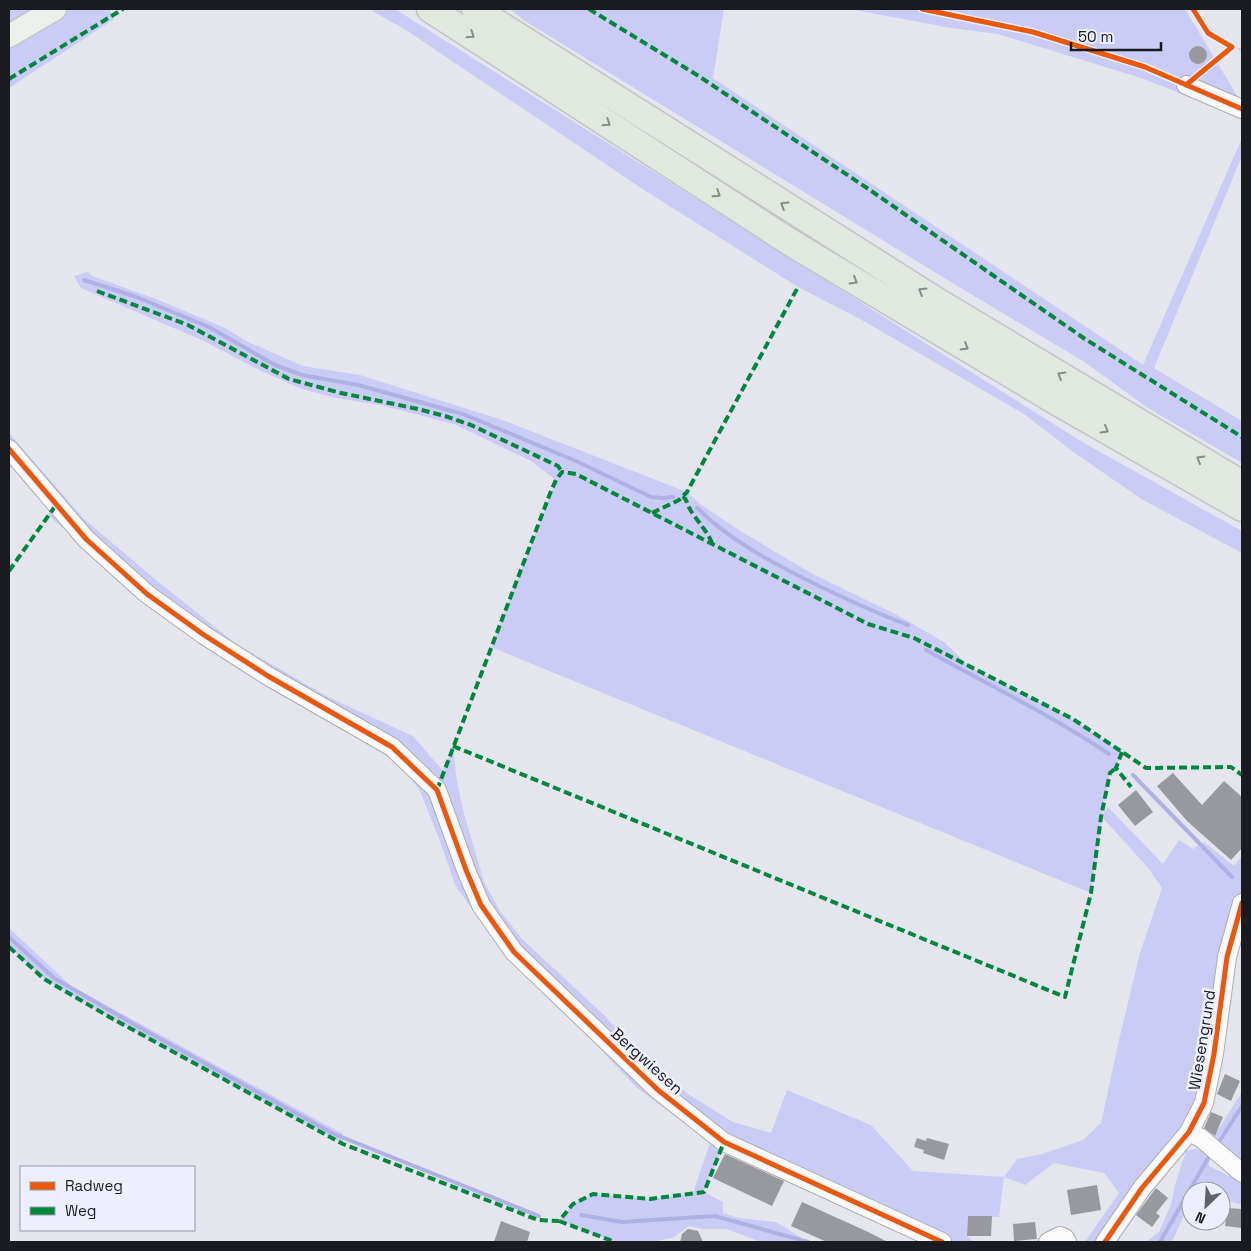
<svg xmlns="http://www.w3.org/2000/svg" width="1251" height="1251" viewBox="0 0 1251 1251" font-family="'Space Grotesk',sans-serif">
<rect width="100%" height="100%" fill="#e4e5ed"/>
<!-- green -->
<path fill="#cbccf5" d="M9,9H37L9,27Z
M61,9H109L114,19L9,88V36Z
M369,9H395L1084,443L1242,531V553L1143,500L1076,454L1024,414L860,319L798,287L644,190L406,30Z
M510,9H724L713,78L1143,365L1242,138V156L1154,368L1242,421V463L1148,408L1083,361L959,287L525,21Z
M850,9H914L926,11V10L922,9H1185L1242,104V118L1144,79L998,34L951,28Z
M88,272L92,276L156,299L223,327L248,342L303,366L360,375L502,420L687,492L700,504L742,532L811,573L895,614L944,642L970,667L1073,719L1122,752L1116,768L1110,773L1102,815L1108,807L1163,864L1179,840L1193,849L1204,842L1234,866L1242,856V933L1236,962L1224,981L1204,1103L1105,1242H1085L1119,1193L1104,1173L1054,1163L1025,1185L1004,1177L999,1217L968,1216L967,1236L973,1242H942L724,1143L704,1192L723,1202V1213L739,1218L776,1222L808,1242H761L726,1229H703L689,1226L674,1237L654,1242H615L559,1221L573,1204L593,1194L650,1199L693,1193L711,1140L679,1119L636,1087L574,1021L528,977L488,931L455,885L441,844L420,791L399,762L362,738L198,642L141,599L95,556L48,515L56,505L9,449V433L83,518L156,580L235,643L328,697L413,736L443,771L453,746L456,776L463,810L484,882L500,911L522,939L603,1014L639,1053L688,1094L733,1122L771,1133L787,1090L871,1125L913,1171L1004,1177L1017,1159L1042,1154L1083,1140L1101,1123L1119,1040L1140,953L1162,888L1149,869L1102,817L1091,893L491,647L556,480L531,461L454,424L380,405L336,398L302,389L259,370L204,341L81,288L74,276Z
M9,928L71,986L343,1134V1144L113,1019L44,979L9,947Z
M1242,1092V1173L1213,1138Z
M1195,1149L1209,1150V1166L1242,1182V1205L1221,1199V1191H1206L1200,1188L1198,1191H1191V1203L1183,1217L1174,1238L1170,1242H1146L1159,1232L1171,1205L1175,1185L1186,1151Z"/>
<g fill="none" stroke-linecap="round" stroke-linejoin="round">
<!-- stream -->
<path stroke="#afb0e3" stroke-width="4" d="M84,280L134,296L209,327L275,365L302,375L358,385L463,414L576,461L651,497L663,498L673,497
M697,508C731,541 771,562 813,583C844,598 875,613 908,625
M926,650C987,684 1051,715 1109,754
M1133,775L1232,877
M9,937L54,978L135,1025L334,1134L539,1216
M1217,1145L1242,1106
M581,1215L622,1222L715,1216L808,1242
M1160,1242L1211,1153"/>
</g>
<!-- building -->
<path fill="#98999f" d="M1189 55a9 9 0 1 1 18 0a9 9 0 1 1-18 0Z
M1173,773L1202,805L1224,781L1242,797V848L1231,860L1187,821L1157,786Z
M1136,790L1153,812L1135,826L1118,805Z
M1225,1074L1240,1081L1231,1101L1217,1094Z
M1211,1112L1223,1117L1215,1136L1204,1128Z
M917,1138L926,1141L927,1138L949,1144L944,1160L923,1153L924,1150L914,1147Z
M725,1154L784,1181L772,1206L713,1178Z
M1097,1185L1101,1210L1071,1215L1067,1190Z
M1156,1188L1168,1198L1156,1213L1160,1216L1152,1227L1136,1215Z
M802,1202L866,1231L888,1242H827L791,1226Z
M1227,1208L1242,1209V1228L1225,1226Z
M968,1216H992L991,1236H967Z
M501,1221L530,1232L527,1242H494Z
M1035,1222L1037,1239L1014,1241L1013,1224Z
M688,1229L698,1231L703,1242H680L682,1234Z"/>
<g fill="none" stroke-linecap="round" stroke-linejoin="round">
<defs>
<path id="minor" d="M1186,85L1242,109
M9,449L86,539L147,594L204,635L268,676L392,747L437,790L466,870L481,905L514,952L658,1090L724,1142L942,1242
M1189,1132L1201,1138L1242,1173
M1048,1242L1060,1236L1065,1238L1067,1242
M1105,1242L1142,1188L1189,1132L1204,1103L1214,1054L1227,957L1242,903"/>
<path id="major" d="M9,36L55,9"/>
<path id="highway" d="M430,9L793,244L1052,399L1242,508
M475,9L940,303L1242,484"/>
</defs>
<!-- minor casing -->
<use href="#minor" stroke="#acadb3" stroke-width="20"/>
<!-- major casing -->
<use href="#major" stroke="#c3c3c8" stroke-width="25"/>
<!-- highway casing -->
<use href="#highway" stroke="#c3c3c8" stroke-width="29"/>
<!-- path -->
<path stroke="#c4c4c7" stroke-width="2" stroke-dasharray="2.5 4" stroke-linecap="butt" d="M1232,47L1242,50"/>
<!-- minor -->
<use href="#minor" stroke="#fbfbfc" stroke-width="18"/>
<!-- major -->
<use href="#major" stroke="#ecf0ea" stroke-width="22"/>
<!-- highway -->
<use href="#highway" stroke="#e1e8df" stroke-width="26"/>
<!-- quiet -->
<path stroke="#00873e" stroke-width="4" stroke-dasharray="8 4" stroke-linecap="butt" d="M589,9L697,75L867,188L1085,339L1242,437
M9,79L123,9
M97,291L188,325L289,379L341,393L418,409L445,416L471,425L558,466L562,472
M683,496C687,500 688,506 691,511C698,522 707,531 712,543
M652,513L679,500L687,492L798,287
M9,571L56,505
M453,746L1065,997L1091,893L1101,817L1110,773L1116,768
M1122,752L1116,768L1131,787
M437,790L551,491L556,480L562,472L576,474L868,624L914,638L1073,719L1146,768L1231,767L1242,775
M9,947L44,979L113,1019L343,1144L538,1220L559,1221L573,1204L593,1194L650,1199L704,1192L724,1142
M559,1221L615,1242"/>
<defs>
<path id="cycleway" d="M922,9L1033,32L1145,67L1242,109
M1186,85L1232,47L1208,33L1193,9
M9,449L86,539L147,594L204,635L268,676L392,747L437,790L466,870L481,905L514,952L658,1090L724,1142L942,1242
M1105,1242L1142,1188L1189,1132L1204,1103L1214,1054L1227,957L1242,903"/>
</defs>
<!-- cycleway casing -->
<use href="#cycleway" stroke="#eeeffe" stroke-width="8"/>
<!-- cycleway -->
<use href="#cycleway" stroke="#e8590c" stroke-width="5"/>
</g>
<!-- one-way arrows -->
<defs><path id="oneway-chevron" d="M-2-3.5L2.5 0L-2 3.5" fill="none" stroke-width="1.6" stroke-linecap="round" stroke-linejoin="round" transform="scale(1.25)"/></defs>
<g stroke="#878c89">
<use href="#oneway-chevron" transform="translate(471 35) rotate(33)"/>
<use href="#oneway-chevron" transform="translate(607 123) rotate(33)"/>
<use href="#oneway-chevron" transform="translate(717 194) rotate(33)"/>
<use href="#oneway-chevron" transform="translate(784 205) rotate(-148)"/>
<use href="#oneway-chevron" transform="translate(854 281) rotate(31)"/>
<use href="#oneway-chevron" transform="translate(922 291) rotate(-148)"/>
<use href="#oneway-chevron" transform="translate(965 347) rotate(31)"/>
<use href="#oneway-chevron" transform="translate(1061 375) rotate(-149)"/>
<use href="#oneway-chevron" transform="translate(1105 430) rotate(30)"/>
<use href="#oneway-chevron" transform="translate(1200 459) rotate(-150)"/>
</g>
<g text-anchor="middle" dominant-baseline="central" stroke-width="5" stroke-linejoin="round" paint-order="stroke">
<!-- street labels -->
<g font-size="16" fill="#1a1b20" stroke="#eeeffe">
<text transform="translate(1202 1040) rotate(-81)">Wiesengrund</text>
<text transform="translate(647 1061) rotate(42)">Bergwiesen</text>
</g>
</g>
<!-- border -->
<rect width="1251" height="1251" fill="none" stroke="#1a1b20" stroke-width="20"/>
<!-- legend -->
<rect x="20" y="1166" width="175" height="65" fill="#eeeffe" stroke="#999aa5"/>
<rect x="30" y="1182" width="25" height="8" fill="#e8590c" stroke="#999aa5"/>
<text x="65" y="1191" font-size="15" fill="#1a1b20">Radweg</text>
<rect x="30" y="1207" width="25" height="8" fill="#00873e" stroke="#999aa5"/>
<text x="65" y="1216" font-size="15" fill="#1a1b20">Weg</text>
<!-- north arrow -->
<g transform="translate(1206 1206) rotate(205)"><circle r="24" fill="#eeeffe" stroke="#999aa5"/>
<path d="M0-4L9 19L0 12L-9 19Z" fill="#616268"/>
<text y="-8" font-size="14" font-weight="bold" text-anchor="middle" fill="#1a1b20">N</text>
</g>
<!-- scale -->
<path d="M1071 42v8h90v-8" fill="none" stroke="#1a1b20" stroke-width="2.5"/>
<text x="1078" y="42" font-size="15" fill="#1a1b20" stroke="#eeeffe" stroke-width="4" paint-order="stroke">50 m</text>
</svg>
